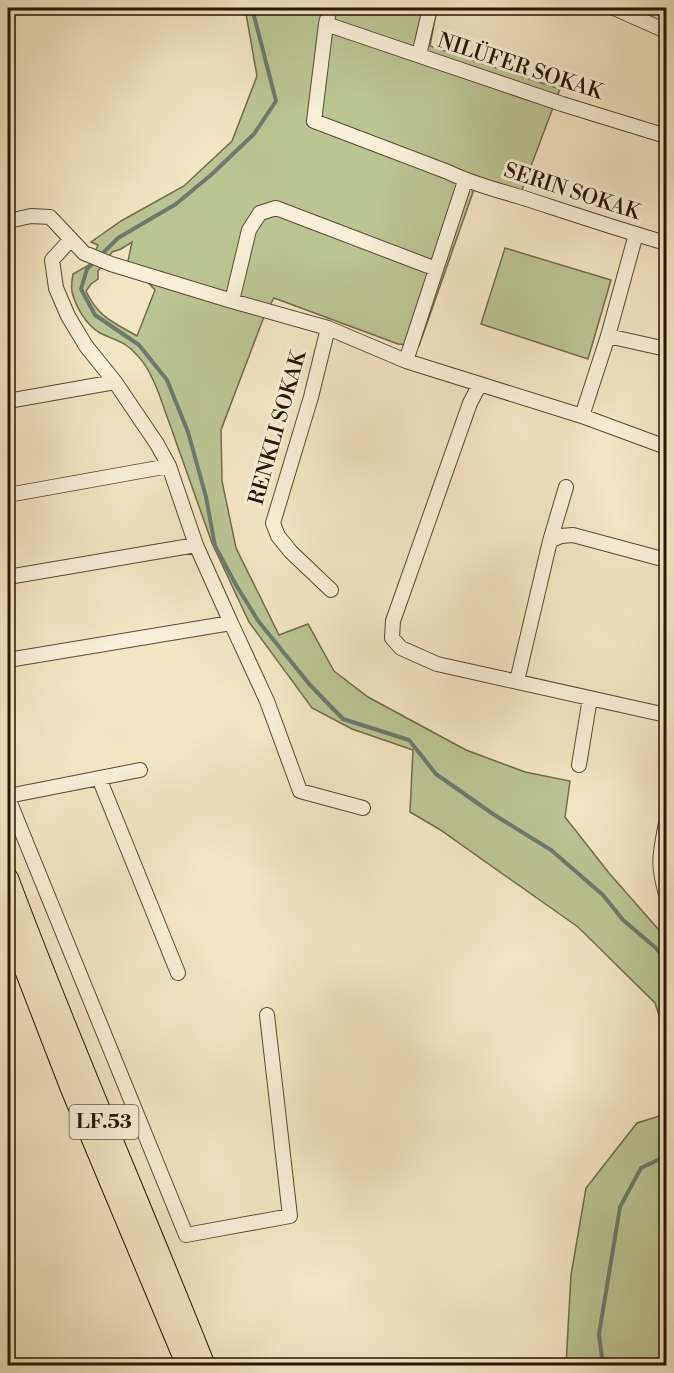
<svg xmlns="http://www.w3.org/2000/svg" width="674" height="1373" viewBox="0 0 674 1373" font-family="'Libre Bodoni',serif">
<rect width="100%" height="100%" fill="#f3e6c3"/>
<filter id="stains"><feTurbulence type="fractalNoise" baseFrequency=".00333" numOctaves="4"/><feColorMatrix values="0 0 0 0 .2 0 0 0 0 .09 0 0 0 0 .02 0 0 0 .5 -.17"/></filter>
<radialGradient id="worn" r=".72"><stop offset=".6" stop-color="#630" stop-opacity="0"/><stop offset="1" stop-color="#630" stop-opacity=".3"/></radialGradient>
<!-- green -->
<path fill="#bbc493" stroke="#716c4a" stroke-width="1.5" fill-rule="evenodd" d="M245,8H437L430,46L560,89L519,198L478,178L419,346L398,344L274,298L265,314L221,430L222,481L236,548L279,635L308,624L334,671L368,697L466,750L525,772L570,781L565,817L609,873L666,938V1037L655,1003L578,927L439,829L410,812L413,750L352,729L312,708L249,622L212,543L159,394C153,379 147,365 136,354C125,341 114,340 100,333C86,325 76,307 72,292C71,286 72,279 73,274L89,265L98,245L91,242L121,221L184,186L232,141L257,76ZM132,242L128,261L155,290L137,336C113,322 98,317 86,291L91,284L98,279V271L112,252L121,249Z
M505,248L611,280L588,359L481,324Z
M666,1114V1365H566L571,1275L586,1188L637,1123Z"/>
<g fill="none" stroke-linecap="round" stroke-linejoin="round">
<!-- stream -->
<path stroke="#6d7a6f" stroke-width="4" d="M101,255L118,238L176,204L212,174L254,134L276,101L252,8
M96,260L87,269L81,289L95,315L139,345L167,380L188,432L206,497L215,546L236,585L259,622L310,685L343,719L409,740L436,774L493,814L551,850L603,895L623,920L656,948L666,961
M603,1366L599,1334L620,1207L641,1168L666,1156"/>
<defs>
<path id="minor" d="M330,8L326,24L314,121L448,172C474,185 502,191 530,200C576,215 621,230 666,243
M614,8L666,31
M326,24L562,104L666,136
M419,55L430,8
M8,221L31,216L50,217L84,253L111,264L232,301L328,328L406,361L582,416L666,447
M232,301L249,230L260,213L276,208L436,269
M328,328L311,397L273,523L278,536L291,552L331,590
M608,336L666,349
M406,361L465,181
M480,384L470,403L393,621L392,638L401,648L437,664L666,715
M8,401L115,382
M582,416L608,336L636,234
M8,495L169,466
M550,541L561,536L573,535L666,560
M8,577L196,545L169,466L157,444L115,382L86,346L68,316L56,288L52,260L71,239
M231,623L267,701L300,791L363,808
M8,660L231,623L196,545
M517,681L550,541L566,487
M579,765L590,698
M99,778L178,973
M8,796L140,770
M8,798L186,1235L290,1216L267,1015
M666,823C660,854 657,864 666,894"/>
<path id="highway" d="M8,878C69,1042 140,1202 205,1366
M8,926L71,1089L187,1366"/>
</defs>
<!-- minor casing -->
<use href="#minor" stroke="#5a4932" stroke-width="16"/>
<!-- highway casing -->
<use href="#highway" stroke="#271501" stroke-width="22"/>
<!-- minor -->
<use href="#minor" stroke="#f7efd8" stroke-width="14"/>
<!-- highway -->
<use href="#highway" stroke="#f3e6c3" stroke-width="20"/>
</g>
<g text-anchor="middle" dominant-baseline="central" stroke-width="6" stroke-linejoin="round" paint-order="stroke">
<!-- shield labels -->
<rect fill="#f7efd8" stroke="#655642" stroke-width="1.5" x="69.5" y="1105" width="69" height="34" rx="4.5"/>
<g font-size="20" font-weight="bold" fill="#271501">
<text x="104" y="1122">LF.53</text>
</g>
<!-- street labels -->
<g font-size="21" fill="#271501" stroke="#f7efd8">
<text transform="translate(520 67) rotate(18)">NILÜFER SOKAK</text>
<text transform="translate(572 192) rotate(18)">SERIN SOKAK</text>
<text transform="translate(278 428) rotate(-74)">RENKLI SOKAK</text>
</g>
</g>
<!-- margin -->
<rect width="674" height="1373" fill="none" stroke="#f3e6c3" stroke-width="30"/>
<rect x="9" y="9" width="656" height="1355" fill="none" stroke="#271501" stroke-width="3"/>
<rect x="15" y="15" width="644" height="1343" fill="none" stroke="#271501" stroke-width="1.5"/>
<rect width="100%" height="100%" filter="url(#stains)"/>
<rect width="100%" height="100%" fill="url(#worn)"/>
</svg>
